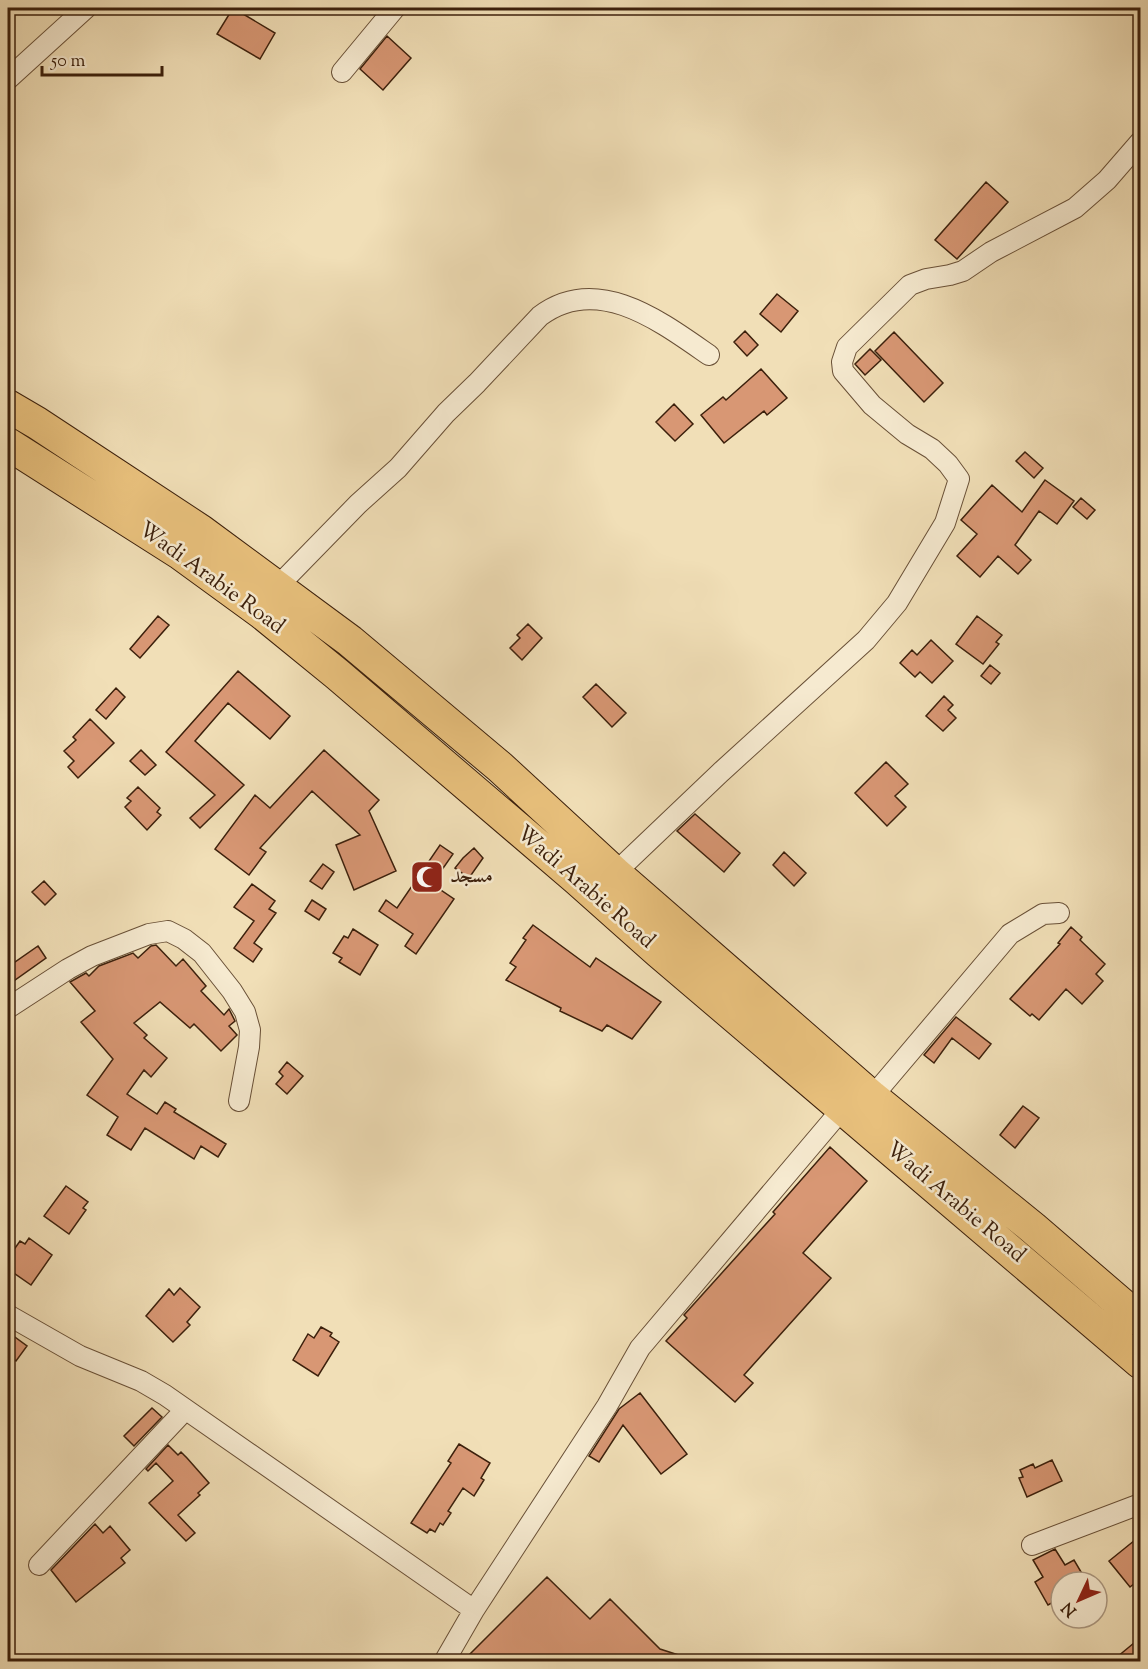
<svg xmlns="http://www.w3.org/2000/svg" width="1148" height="1669" viewBox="0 0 1148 1669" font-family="'Sorts Mill Goudy',Amiri,serif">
<rect width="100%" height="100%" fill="#f1dfb7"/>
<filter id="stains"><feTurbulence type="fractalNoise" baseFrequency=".00333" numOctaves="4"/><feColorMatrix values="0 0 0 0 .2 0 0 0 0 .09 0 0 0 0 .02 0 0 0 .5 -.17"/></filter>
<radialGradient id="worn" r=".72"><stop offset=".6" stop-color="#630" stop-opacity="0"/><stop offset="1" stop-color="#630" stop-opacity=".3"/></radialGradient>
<!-- building -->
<path fill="#d89774" stroke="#3c200c" stroke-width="1.5" d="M233,8L275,33L260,59L217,34Z
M387,36L411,58L383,90L360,69Z
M986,182L1008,202L957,259L935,240Z
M777,294L798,311L781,332L760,314Z
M745,331L758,345L747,356L734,342Z
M894,332L943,383L924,402L875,351Z
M870,349L881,360L865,375L855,364Z
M761,369L787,398L767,415L764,411L724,443L701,415L723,397L726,400Z
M674,404L693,424L675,441L656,422Z
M1025,452L1043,468L1034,478L1016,461Z
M1045,480L1074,501L1057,524L1039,511L1015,545L1031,560L1018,574L998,556L980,577L957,556L977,534L961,520L992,485L1022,512Z
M1081,498L1095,510L1087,519L1073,507Z
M158,616L169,625L140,658L130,649Z
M977,616L1002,635L996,642L999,644L983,664L956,644Z
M528,624L542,638L522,660L510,648L520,638L517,635Z
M931,640L953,661L932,683L920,672L915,677L900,663L912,650L917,655Z
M990,665L1000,673L991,684L981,676Z
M238,671L290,716L270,739L228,703L195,741L244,785L200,828L190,818L215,795L166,752Z
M596,684L626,713L612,727L583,697Z
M116,688L125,697L106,719L96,710Z
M944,696L953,705L948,710L956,718L943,731L926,716Z
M90,719L114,743L78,778L68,767L74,761L64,751L76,740L73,737Z
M141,750L156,765L145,775L130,761Z
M324,750L379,800L369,811L396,871L354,890L336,845L360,835L312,791L260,848L266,852L249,875L215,849L255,795L270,808Z
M886,762L908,784L895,796L906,807L887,826L855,793Z
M138,787L160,808L157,812L161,815L147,830L125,807L131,801L127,798Z
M695,814L740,853L724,872L677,831Z
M440,845L453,854L432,884L454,899L416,954L405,946L413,934L379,911L386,900L397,908Z
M474,848L483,858L469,878L455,868L463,858Z
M784,852L806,873L794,886L773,865Z
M323,864L334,872L322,889L310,881Z
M44,881L56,894L45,905L32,892Z
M252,884L275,901L269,909L276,913L254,943L262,949L253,962L234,948L254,921L234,907Z
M312,900L326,909L319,920L305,911Z
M533,925L590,967L596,958L661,1002L632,1039L607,1025L602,1031L560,1011L561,1008L506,980L516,967L510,963L526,940L523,938Z
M1071,927L1082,937L1080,940L1105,964L1096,974L1103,981L1082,1004L1066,989L1039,1020L1032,1014L1030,1016L1010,999L1060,944L1058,943Z
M353,929L378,945L360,975L339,962L342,958L333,953L344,936L348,938Z
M156,945L176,966L183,959L206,986L201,991L224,1015L229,1009L235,1021L229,1026L237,1035L221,1051L194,1024L190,1028L160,1002L134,1023L147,1035L144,1038L167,1058L151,1077L144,1070L127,1094L157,1114L165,1102L176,1109L174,1112L226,1144L218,1157L201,1146L194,1159L145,1128L131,1150L107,1135L118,1117L87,1095L113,1059L81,1022L95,1011L70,982L86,973L89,976L99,966L133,953L138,958L151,946Z
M38,946L46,958L8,985V967Z
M956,1017L991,1044L979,1059L952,1038L934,1063L924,1055Z
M287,1062L303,1076L287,1094L276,1084L283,1076L279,1072Z
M1023,1106L1039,1118L1015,1148L1000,1135Z
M830,1147L867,1181L803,1253L831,1278L744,1375L753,1383L735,1402L666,1341L687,1318L684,1315L775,1214L773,1212Z
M66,1186L88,1202L83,1208L86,1210L69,1234L44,1216Z
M29,1238L52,1255L31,1285L8,1269V1258L20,1241L25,1244Z
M180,1288L200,1307L187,1322L190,1325L173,1342L146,1316L169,1289L174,1295Z
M321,1327L332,1333L330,1336L339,1342L318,1376L293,1360L308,1334L314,1338Z
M8,1332L27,1346L16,1361L8,1355Z
M640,1393L687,1454L661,1474L623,1425L599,1462L589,1456L619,1409Z
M152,1408L162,1417L134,1446L124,1436Z
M459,1444L490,1463L481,1478L484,1480L474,1496L463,1488L448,1511L451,1513L443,1525L440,1523L435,1532L430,1529L427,1533L411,1523L451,1463L448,1461Z
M168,1445L178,1455L181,1452L187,1458L209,1483L198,1493L200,1495L178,1515L195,1533L186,1541L149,1503L173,1481L156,1463L148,1471L146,1469Z
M1052,1460L1062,1481L1027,1497L1019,1478L1023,1477L1020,1470L1033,1464L1035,1468Z
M95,1524L103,1533L110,1526L130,1550L121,1558L125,1563L76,1602L51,1570Z
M1140,1536V1579L1130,1587L1109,1561Z
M1055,1549L1065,1565L1074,1560L1087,1582H1061V1598L1048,1605L1035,1582L1043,1577L1033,1560Z
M547,1577L590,1619L610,1599L660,1649L691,1659L690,1662H462Z
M1140,1638V1662H1111Z"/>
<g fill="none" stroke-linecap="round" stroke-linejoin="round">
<defs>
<path id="minor" d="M342,72L395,8
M8,79L86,8
M277,587L358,504L398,468L446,413L477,383L540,316C597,273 660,321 709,355
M615,873L721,772L866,640L897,603L945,523L959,479L948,464L932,449L907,434L872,405L843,371L842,362L847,347L910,285L926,279L950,275L963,271L991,252L1075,208L1107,180L1140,142
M8,1008L68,969L92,956L149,934L168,931L184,939L202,953L232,991L245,1012L250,1030L249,1047L239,1101
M872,1097L1010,934L1043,914L1059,913
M8,1315L80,1356L141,1381L165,1395L474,1610
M1032,1545L1140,1504
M39,1565L185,1410
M444,1662L474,1610L607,1406L640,1348L843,1108"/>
<path id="trunk" d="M8,406L37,423L201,531L350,641L500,767L615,873L872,1097L1033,1228L1140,1320
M8,444L181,554L262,613L337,674L577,879L659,952L1140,1362"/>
</defs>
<!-- minor casing -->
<use href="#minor" stroke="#695037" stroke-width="22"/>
<!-- trunk casing -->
<use href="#trunk" stroke="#3c200c" stroke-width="34"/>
<!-- minor -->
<use href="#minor" stroke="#f6ead0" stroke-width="20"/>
<!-- trunk -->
<use href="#trunk" stroke="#e8c07c" stroke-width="32"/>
</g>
<!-- icons -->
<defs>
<symbol id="mosque-square" viewBox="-11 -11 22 22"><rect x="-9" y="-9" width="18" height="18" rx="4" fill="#8f2418" stroke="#f6ead0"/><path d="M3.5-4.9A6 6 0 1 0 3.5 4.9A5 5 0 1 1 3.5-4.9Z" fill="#fff"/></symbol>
</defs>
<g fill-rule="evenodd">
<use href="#mosque-square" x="408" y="858" width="38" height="38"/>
</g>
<g text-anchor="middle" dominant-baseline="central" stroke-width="5" stroke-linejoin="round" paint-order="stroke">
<!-- street labels -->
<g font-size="22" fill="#3c200c" stroke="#f6ead0">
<text transform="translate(211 579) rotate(36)">Wadi Arabie Road</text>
<text transform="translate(585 888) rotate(41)">Wadi Arabie Road</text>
<text transform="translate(955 1203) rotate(40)">Wadi Arabie Road</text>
</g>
<!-- poi labels -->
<g font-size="22" fill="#3c200c" stroke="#f6ead0" text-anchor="start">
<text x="450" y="877">مسجد</text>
</g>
</g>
<!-- margin -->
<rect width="1148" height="1669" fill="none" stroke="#f1dfb7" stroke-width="30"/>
<rect x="9" y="9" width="1130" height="1651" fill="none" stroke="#3c200c" stroke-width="3"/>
<rect x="15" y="15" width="1118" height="1639" fill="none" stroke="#3c200c" stroke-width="1.5"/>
<!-- north arrow -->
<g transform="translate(1079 1600) rotate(226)"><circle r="28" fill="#f6ead0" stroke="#ac9982" stroke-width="1.5"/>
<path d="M0-4.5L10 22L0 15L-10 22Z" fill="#8f2418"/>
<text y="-9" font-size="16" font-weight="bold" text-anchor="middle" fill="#3c200c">N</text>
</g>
<!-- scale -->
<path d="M42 66v9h120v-9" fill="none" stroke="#3c200c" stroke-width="3"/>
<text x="51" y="66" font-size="18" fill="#3c200c" stroke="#f6ead0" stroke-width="4.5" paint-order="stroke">50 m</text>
<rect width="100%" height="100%" filter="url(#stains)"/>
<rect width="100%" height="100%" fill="url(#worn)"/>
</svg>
